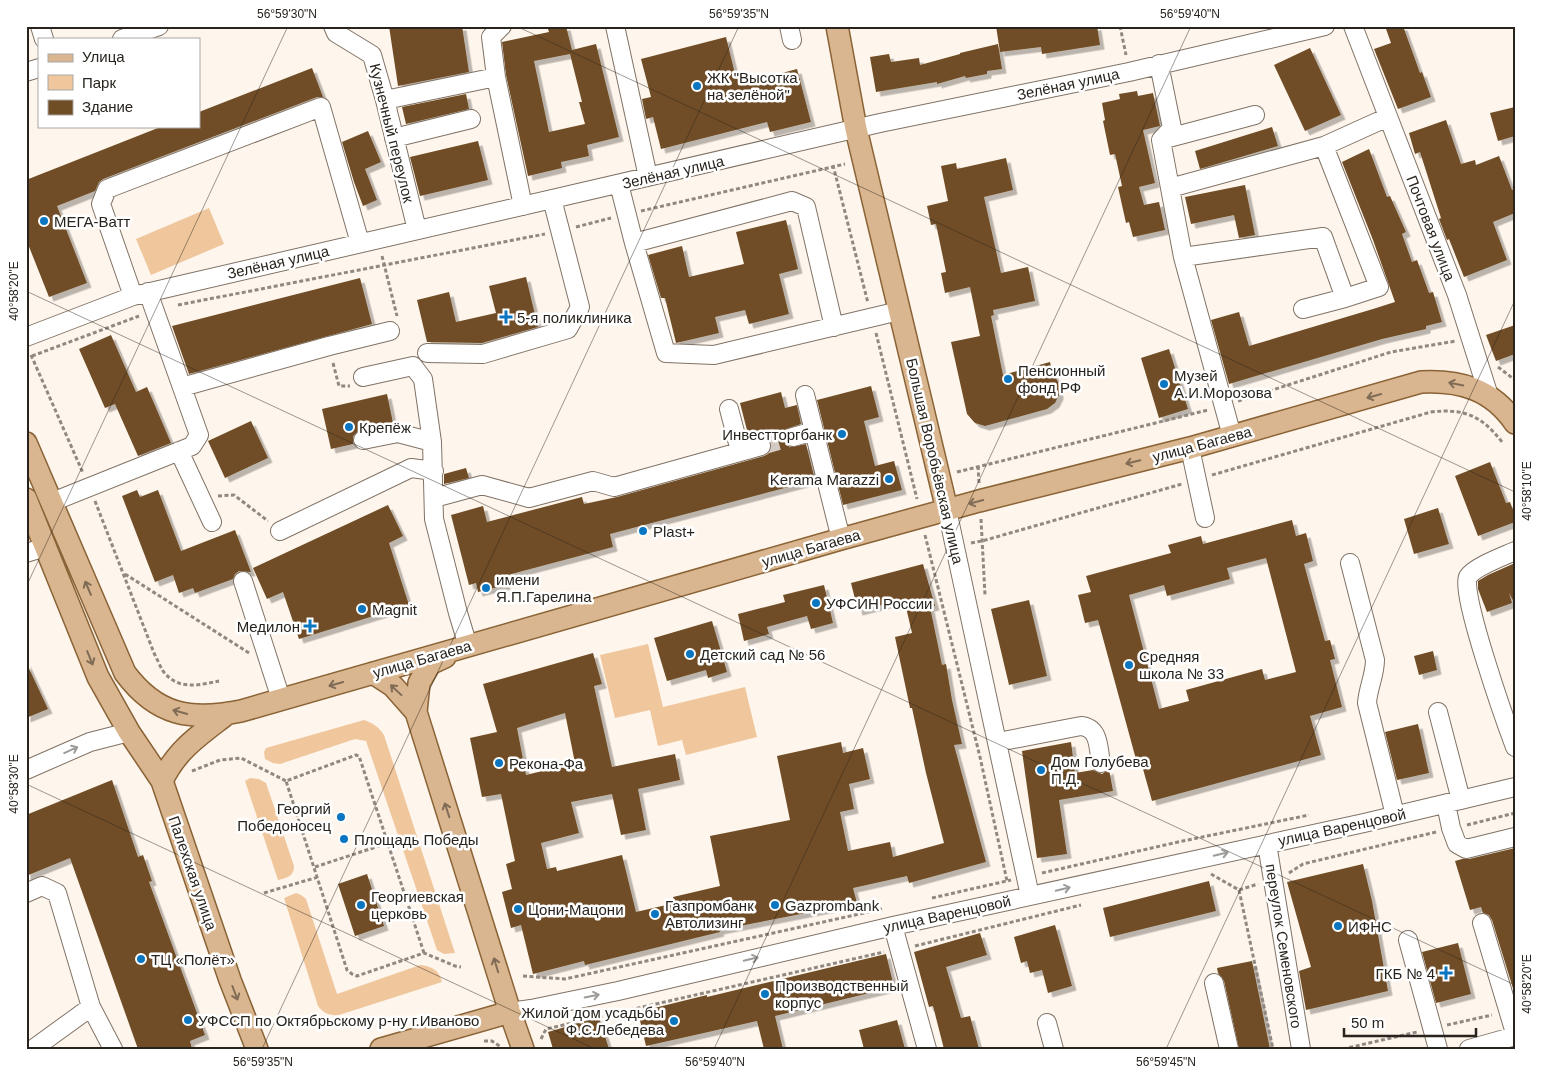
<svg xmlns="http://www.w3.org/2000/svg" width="1541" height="1075" viewBox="0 0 1541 1075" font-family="Arial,sans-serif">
<defs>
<filter id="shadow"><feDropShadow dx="4.5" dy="4.5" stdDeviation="0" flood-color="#0004"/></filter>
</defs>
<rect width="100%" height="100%" fill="#fef5ec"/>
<!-- green -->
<path fill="#f0c79d" d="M209,208L224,244L151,275L136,239Z
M648,644L663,707L745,687L757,737L686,755L682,740L658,746L650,710L615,718L600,655Z
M364,720C373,723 379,727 384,735L455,953L444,954L437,950L366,741L355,739L280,764L273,763L265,759L264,752L266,748Z
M250,778L259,779L266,783L294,866C294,877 286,878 278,880L245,781Z
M296,893L301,895L306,899L337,994L420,965C432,966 439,970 442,982L339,1015C330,1016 323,1013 318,1006L284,898Z"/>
<!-- building -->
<path fill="#6f4d25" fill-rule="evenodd" filter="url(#shadow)" d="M389,26H462L469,72L398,86Z
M547,26H566L572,50L596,44L619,137L587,145L589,156L561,162L562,168L528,176L506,75L502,42L549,32ZM570,54L582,102H579L585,124L549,132L534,61Z
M996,26H1097L1100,45L1042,54L1041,47L1000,52Z
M1385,26H1403L1420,73L1422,72L1431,97L1398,109L1374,49L1391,43Z
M726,37L736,78L743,77L745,83L797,69L811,122L770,132L767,122L661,149L653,117L646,119L642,99L651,97L641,59Z
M998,44L1002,69L987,71V74L966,78L965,76L937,84V82L876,92L870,57L889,54L891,62L919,58L920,65L960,54V53Z
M1310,48L1341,115L1305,131L1274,65Z
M312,68L323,97H317L103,179L99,182L95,191L57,206L87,283L49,297L26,239V180L163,126H199V112Z
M1137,91L1138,96L1153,93L1160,126L1143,130L1155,183L1139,187L1144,205L1159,202L1165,230L1133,237L1129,222L1126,223L1118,187L1122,186L1115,154L1110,155L1103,121L1105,120L1102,103L1120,99L1119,94Z
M466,94L469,109L406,124L402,107Z
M1515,107V136L1498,141L1490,113Z
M1446,120L1461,164L1475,160L1476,165L1499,156L1512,190L1515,189V213L1493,222L1507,260L1464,277L1449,239L1447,240L1439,219L1441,218L1420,152L1415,154L1409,133Z
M1272,127L1278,146L1200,169L1195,151Z
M368,131L381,162L365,169L377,200L363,206L354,182L342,142Z
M478,141L488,180L420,196L410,157Z
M1369,149L1387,197L1390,196L1406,232L1402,234L1412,262L1417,260L1429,293L1433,292L1442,322L1426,326V329L1382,339L1229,384L1211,320L1239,312L1249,346L1373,309L1395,302L1373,240L1342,162Z
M1006,158L1013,190L984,197L1001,273L1028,267L1035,301L993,310L994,315L991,316L1003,375L1050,362L1052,371L1058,382L1059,395L1055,403L1047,409L985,426L975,423L967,414L951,342L980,336L970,287L945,293L941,273L946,272L936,224L931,225L927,206L948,201L941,166L956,163L957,169Z
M1245,185L1255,235L1239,238L1234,215L1191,224L1185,197Z
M786,220L798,269L779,274L789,314L749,324L745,310L715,317L719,333L676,343L665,298H661L648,255L682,246L689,277L744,264L736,232Z
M526,277L538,327L482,343L427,342L417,300L449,292L456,322L496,313L489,286Z
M360,278L372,324L189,374L172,326Z
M1515,325V354L1496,361L1486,335Z
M111,335L136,392L147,387L171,443L138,456L115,404L105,408L79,349Z
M1169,349L1188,409L1159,418L1141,358Z
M871,386L879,417L864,421L875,466L894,461L902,490L843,505L817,400Z
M781,392L785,408L797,405L801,424L786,429L783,435V440L786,445L791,447L806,444L815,480L610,534L613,547L504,576L506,585L478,592L476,583L469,585L451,515L483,506L487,522L582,497L584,504L617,497L764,456L768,454L771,449V443L768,438L763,436L749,438L740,403Z
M387,394L393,423L360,430L353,436V444L331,449L322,409Z
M251,421L268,458L225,478L208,441Z
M1490,462L1506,503L1510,502L1515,515V522L1478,536L1455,476Z
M466,468L469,478L444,484V474Z
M137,490L140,497L158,490L181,551L235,530L251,572L239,571L235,574L233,579L195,593L193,588L179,593L173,575L155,582L122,496Z
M388,505L403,536L389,543L409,605L299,639L283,592L267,599L253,568Z
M1438,508L1449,544L1414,554L1404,519Z
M1292,520L1296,536L1306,533L1313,561L1304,564L1325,641L1330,640L1335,659L1330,660L1342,707L1310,716L1321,755L1152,801L1141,762L1137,763L1098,620L1085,623L1078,595L1091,592L1086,576L1171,553L1168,545L1201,536L1203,544ZM1266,558L1296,672L1265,680L1262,669L1186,690L1189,701L1159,709L1129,595L1164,585L1167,596L1230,579L1227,568Z
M1515,563V604L1509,593L1512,603L1487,612L1478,589V581L1488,575Z
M923,564L935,606L930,607L942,665L946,664L952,700L962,744L954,745L986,862L909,883L907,876L853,888L857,903L719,930L720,932L585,965L584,961L533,974L521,925L511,928L502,892L512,889L506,864L515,861L501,794L482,797L470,738L497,732L483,684L593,653L602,684L594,686L612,767L675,754L680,780L638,789L646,830L621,835L612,794L571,802L579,833L541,843L547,869L556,867L557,871L622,855L636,912L675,903L673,897L720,886L710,836L790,820L777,756L841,742L843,753L863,748L870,779L849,784L854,809L840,812L848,851L890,842L893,857L944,843L926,773L912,708H910L895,637L912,633L905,603L894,606V602L858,611L851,583ZM565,713L575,763L526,775L517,728Z
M824,585L833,623L811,629L807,616L767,627L769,634L744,641L738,614L785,602L783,595Z
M1029,600L1047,676L1009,685L991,609Z
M712,621L727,672L708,678L706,670L667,681L654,638Z
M1433,651L1437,670L1419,675L1414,656Z
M26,662L48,709L26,718Z
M1418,724L1429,773L1397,780L1385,732Z
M1071,742L1075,773L1093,770L1102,774L1109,769L1113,791L1059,800L1067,854L1037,858L1022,751Z
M112,780L138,857L143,855L152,881L149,882L205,1035L190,1041L192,1049H138L70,858L26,876V815Z
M1515,848V995L1492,920L1489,915L1483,913L1481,907L1470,910L1455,861L1462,859H1469Z
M1363,864L1372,901L1388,991L1306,1010L1299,971L1311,967L1287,882Z
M367,874L384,926L355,936L338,884Z
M1209,881L1216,911L1110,937L1103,908Z
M1055,925L1072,986L1048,993L1042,970L1030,973L1027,961L1021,963L1014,937Z
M980,933L987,955L946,967L961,1018L970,1016L979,1049H944L933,1006L929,1007L914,952Z
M1458,943L1471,994L1436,1003L1422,952Z
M886,954L894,987L775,1016L783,1049H764L757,1021L646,1046L638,1012L707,995V997Z
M1252,961L1270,1049H1239L1224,981L1218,973L1217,968Z
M599,1017L609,1049H553L548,1032Z
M897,1020L905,1049H864L859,1030Z"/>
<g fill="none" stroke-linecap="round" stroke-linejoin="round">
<!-- minor-tunnel -->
<path stroke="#d3cbc3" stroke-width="18" stroke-dasharray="18 9" stroke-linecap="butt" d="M761,446L793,437"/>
<defs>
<path id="minor" d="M40,26L44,39
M333,26L336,33L372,55L385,100L417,230
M502,26L491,37L496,77L523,206
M615,26L648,177
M789,26L792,40
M1353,26L1457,295L1489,396
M122,39L159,26
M1159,64L1172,128L1161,140L1183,257
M26,72L39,68
M385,100L496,77
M394,138L471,119
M1161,140L1255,115
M619,184L634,243L666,353L714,355L899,311
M1170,188L1324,146
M634,243L792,201L806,207L834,327
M133,296L101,204L107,189L321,107L360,243
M1303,309L1345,298L1379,287L1324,146L1388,117
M26,337L133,296L880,123L1129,72L1325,26
M427,353L483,354L568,329L580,307L552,199
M363,377L413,366L423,379L432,442
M182,387L329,346L390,331
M805,395L841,539
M729,409L740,451
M1232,436L1183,257L1323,237L1345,298
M793,437L814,431
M363,440L398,433L432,442L434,519L458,613L468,646
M1190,448L1205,518
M179,451L212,522
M434,498L482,485L529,498L593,481L614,487L761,446
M52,502L192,446L199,435L148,292
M947,510L1030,896
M280,531L411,468L434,471
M1515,551C1504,556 1474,567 1468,577C1460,593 1506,723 1515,747
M26,553L46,547
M1350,563L1375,660C1375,675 1368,688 1367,703L1395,815
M243,581L281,699
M1438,712L1461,800
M998,742L1081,726C1100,728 1098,748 1101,763
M26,770L90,742L129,732
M1446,804L1451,828L1457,844L1466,849L1515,837
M1267,844L1301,1049
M26,893L42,886L57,893L91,1007L113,1049
M1482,923L1515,1033
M893,926L927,1049
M1408,940L1438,1049
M1214,983L1229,1049
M510,1012L531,1009L618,991L893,926L1364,823L1515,787
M1047,1023L1054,1049
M33,1049L91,1007
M1469,1049L1515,1036"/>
<path id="major" d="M837,26L856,129L947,510
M26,443L125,673C157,716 191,721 241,711L841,539L979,501L1190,448L1421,382C1460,380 1492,389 1515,423
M26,499L98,677L129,732L162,781L230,980L257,1049
M373,673L393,686L416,712L510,1012L523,1049
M416,712L419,683L430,664L445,657
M162,781C177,749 200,735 228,713
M381,1049L510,1012"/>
</defs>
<!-- minor casing -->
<use href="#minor" stroke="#807366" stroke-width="20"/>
<!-- major casing -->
<use href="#major" stroke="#8a6336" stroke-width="24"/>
<!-- path -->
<path stroke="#908982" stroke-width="3" stroke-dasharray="4 2.5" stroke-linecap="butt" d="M1120,26L1126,55
M833,165L868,303
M641,211L845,164
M576,227L611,218
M382,256L397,316
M178,305L545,234
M876,333L917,499
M31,355L83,473
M32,356L139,316
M333,363L339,386H350
M1498,367L1515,380
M1238,401L1391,352L1456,341
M978,466L979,483
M957,472L1208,410
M1212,475L1431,412C1464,408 1482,416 1502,442
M218,496L234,495L268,521
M95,501L154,653C157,659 160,666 163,671C178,691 199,685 219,681
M981,519L985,595
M925,535L980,757L1007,881
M971,543L982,541L1182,484
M125,574L249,653
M192,771L220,760L241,758L286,781
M1467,825L1515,813
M315,867L388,843
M1042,873L1178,842L1309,815
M1289,873L1303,864L1436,832
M1211,874L1239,890L1258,884
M1239,890L1273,1049
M264,893L318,877
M932,898L1011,880
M915,946L1081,905
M424,953L359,756L356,755L286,781L347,970L352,974L357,976L424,953L455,966L461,967
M523,976L565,979L882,909
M1447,1025L1492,1015
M541,1039L546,1029L884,952
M484,1041H492L501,1047
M1343,1049L1417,1032"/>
<!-- minor -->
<use href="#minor" stroke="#fff" stroke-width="18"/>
<!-- major -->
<use href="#major" stroke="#d9b68f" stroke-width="21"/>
</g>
<!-- one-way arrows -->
<defs><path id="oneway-shaft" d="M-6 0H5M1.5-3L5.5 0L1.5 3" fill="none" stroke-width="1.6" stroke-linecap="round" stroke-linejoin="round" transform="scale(1.25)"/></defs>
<g stroke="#806c56">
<use href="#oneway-shaft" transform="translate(1456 384) rotate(-169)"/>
<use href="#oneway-shaft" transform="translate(1374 396) rotate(164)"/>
<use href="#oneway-shaft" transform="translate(1133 462) rotate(166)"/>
<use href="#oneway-shaft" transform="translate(976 502) rotate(165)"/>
<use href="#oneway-shaft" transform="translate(88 588) rotate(-113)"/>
<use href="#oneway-shaft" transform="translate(90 658) rotate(68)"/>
<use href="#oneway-shaft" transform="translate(336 684) rotate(164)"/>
<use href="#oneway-shaft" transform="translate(396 690) rotate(-137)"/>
<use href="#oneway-shaft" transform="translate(180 712) rotate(-164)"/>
<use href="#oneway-shaft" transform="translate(447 810) rotate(-108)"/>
<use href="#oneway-shaft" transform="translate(496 965) rotate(-107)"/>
<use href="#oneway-shaft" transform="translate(235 993) rotate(69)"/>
</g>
<g stroke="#9e9c99">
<use href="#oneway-shaft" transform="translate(71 750) rotate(-24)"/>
<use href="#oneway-shaft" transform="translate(1221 854) rotate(-13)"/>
<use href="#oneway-shaft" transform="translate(1063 889) rotate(-13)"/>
<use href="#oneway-shaft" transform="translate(751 959) rotate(-13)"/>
<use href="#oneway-shaft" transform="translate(592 996) rotate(-12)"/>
</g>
<!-- ticks -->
<path fill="none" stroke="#28231d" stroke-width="1" stroke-opacity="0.45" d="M516,26L1515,492M26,291L1515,985M26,587L288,26M26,784L595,1049M262,1049L739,26M714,1049L1191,26M1166,1049L1515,300"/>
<!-- markers -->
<g fill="#0a76c1" stroke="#fff" stroke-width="2">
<circle cx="697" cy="86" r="5"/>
<circle cx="44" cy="221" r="5"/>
<path d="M503.5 309.5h5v5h5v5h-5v5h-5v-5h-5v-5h5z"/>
<circle cx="1008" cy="379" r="5"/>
<circle cx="1164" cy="384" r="5"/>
<circle cx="349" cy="427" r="5"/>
<circle cx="842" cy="434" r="5"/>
<circle cx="889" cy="479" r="5"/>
<circle cx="643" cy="531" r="5"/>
<circle cx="486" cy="588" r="5"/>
<circle cx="816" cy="603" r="5"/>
<circle cx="362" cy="609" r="5"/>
<path d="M307.5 618.5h5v5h5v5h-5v5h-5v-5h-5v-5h5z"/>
<circle cx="690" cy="654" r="5"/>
<circle cx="1129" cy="665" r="5"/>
<circle cx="499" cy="763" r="5"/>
<circle cx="1041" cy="770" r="5"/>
<circle cx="341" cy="817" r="5"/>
<circle cx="344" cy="839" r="5"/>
<circle cx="361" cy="905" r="5"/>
<circle cx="775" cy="905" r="5"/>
<circle cx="518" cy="909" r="5"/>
<circle cx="655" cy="914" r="5"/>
<circle cx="1338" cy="926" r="5"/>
<circle cx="141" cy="959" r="5"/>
<path d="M1443.5 965.5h5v5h5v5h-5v5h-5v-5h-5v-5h5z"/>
<circle cx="765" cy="994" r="5"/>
<circle cx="188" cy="1020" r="5"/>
<circle cx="674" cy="1021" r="5"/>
</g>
<g text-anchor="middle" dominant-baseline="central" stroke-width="5" stroke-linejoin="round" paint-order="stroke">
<!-- poi labels -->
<g font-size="15" fill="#28231d" stroke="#fff" text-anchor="start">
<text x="707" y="77">ЖК "Высотка<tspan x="707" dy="17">на зелёной"</tspan></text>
<text x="54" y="221">МЕГА-Ватт</text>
<text x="517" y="317">5-я поликлиника</text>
<text x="1018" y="370">Пенсионный<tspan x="1018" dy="17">фонд РФ</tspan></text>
<text x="1174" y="375">Музей<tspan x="1174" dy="17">А.И.Морозова</tspan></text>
<text x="359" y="427">Крепёж</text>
<text x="832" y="434" text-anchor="end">Инвестторгбанк</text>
<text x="879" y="479" text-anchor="end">Kerama Marazzi</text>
<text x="653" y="531">Plast+</text>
<text x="496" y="579">имени<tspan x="496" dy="17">Я.П.Гарелина</tspan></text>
<text x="826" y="603">УФСИН России</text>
<text x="372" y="609">Magnit</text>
<text x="300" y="626" text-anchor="end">Медилон</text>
<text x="700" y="654">Детский сад № 56</text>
<text x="1139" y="656">Средняя<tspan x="1139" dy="17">школа № 33</tspan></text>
<text x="1051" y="761">Дом Голубева<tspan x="1051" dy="17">П.Д.</tspan></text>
<text x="509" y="763">Рекона-Фа</text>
<text x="331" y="808" text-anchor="end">Георгий<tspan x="331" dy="17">Победоносец</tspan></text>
<text x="354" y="839">Площадь Победы</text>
<text x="371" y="896">Георгиевская<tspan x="371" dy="17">церковь</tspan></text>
<text x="665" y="905">Газпромбанк<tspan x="665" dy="17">Автолизинг</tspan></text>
<text x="785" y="905">Gazprombank</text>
<text x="528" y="909">Цони-Мацони</text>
<text x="1348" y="926">ИФНС</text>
<text x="151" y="959">ТЦ «Полёт»</text>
<text x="1435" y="973" text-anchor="end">ГКБ № 4</text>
<text x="775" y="985">Производственный<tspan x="775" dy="17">корпус</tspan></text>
<text x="664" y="1012" text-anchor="end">Жилой дом усадьбы<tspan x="664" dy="17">Ф.С.Лебедева</tspan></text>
<text x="198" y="1020">УФССП по Октябрьскому р-ну г.Иваново</text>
</g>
<!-- street labels -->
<g font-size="15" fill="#28231d" stroke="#fff">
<text transform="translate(1068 84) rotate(-12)">Зелёная улица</text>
<text transform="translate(392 133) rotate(76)">Кузнечный переулок</text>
<text transform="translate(673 172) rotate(-13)">Зелёная улица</text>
<text transform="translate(1431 228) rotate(69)">Почтовая улица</text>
<text transform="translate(278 262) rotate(-13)">Зелёная улица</text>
<text transform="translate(1202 444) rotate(-15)">улица Багаева</text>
<text transform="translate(935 461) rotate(77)">Большая Воробьёвская улица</text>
<text transform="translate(811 548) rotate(-16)">улица Багаева</text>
<text transform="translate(422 659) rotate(-16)">улица Багаева</text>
<text transform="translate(1342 827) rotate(-12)">улица Варенцовой</text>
<text transform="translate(193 873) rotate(71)">Палехская улица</text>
<text transform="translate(947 914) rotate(-12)">улица Варенцовой</text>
<text transform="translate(1284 946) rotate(81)">переулок Семеновского</text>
</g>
</g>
<!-- border -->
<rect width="1541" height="1075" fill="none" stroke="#ffffff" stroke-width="55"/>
<!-- legend -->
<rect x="38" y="38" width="162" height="90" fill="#ffffff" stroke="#a9a7a5"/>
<rect x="48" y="54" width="25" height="8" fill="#d9b68f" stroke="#a9a7a5"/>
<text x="82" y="62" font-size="15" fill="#28231d">Улица</text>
<rect x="48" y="75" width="25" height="15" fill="#f0c79d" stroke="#a9a7a5"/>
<text x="82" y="88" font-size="15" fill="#28231d">Парк</text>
<rect x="48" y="100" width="25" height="15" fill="#6f4d25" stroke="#a9a7a5"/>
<text x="82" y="112" font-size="15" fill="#28231d">Здание</text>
<!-- scale -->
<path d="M1344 1028v8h132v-8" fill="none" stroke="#28231d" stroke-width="2.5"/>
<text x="1351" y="1028" font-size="15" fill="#28231d" stroke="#ffffff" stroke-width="4" paint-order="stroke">50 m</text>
<rect x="28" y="28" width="1486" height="1020" fill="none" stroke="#28231d" stroke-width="2"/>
<g font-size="12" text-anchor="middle" fill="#28231d">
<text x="287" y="18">56°59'30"N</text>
<text x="739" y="18">56°59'35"N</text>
<text x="1190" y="18">56°59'40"N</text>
<text transform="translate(14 291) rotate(-90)" y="4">40°58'20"E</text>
<text transform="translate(1527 491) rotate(-90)" y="4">40°58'10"E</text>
<text transform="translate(14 784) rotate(-90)" y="4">40°58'30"E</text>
<text transform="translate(1527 984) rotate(-90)" y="4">40°58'20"E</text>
<text x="263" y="1066">56°59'35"N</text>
<text x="715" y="1066">56°59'40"N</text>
<text x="1166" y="1066">56°59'45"N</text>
</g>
</svg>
